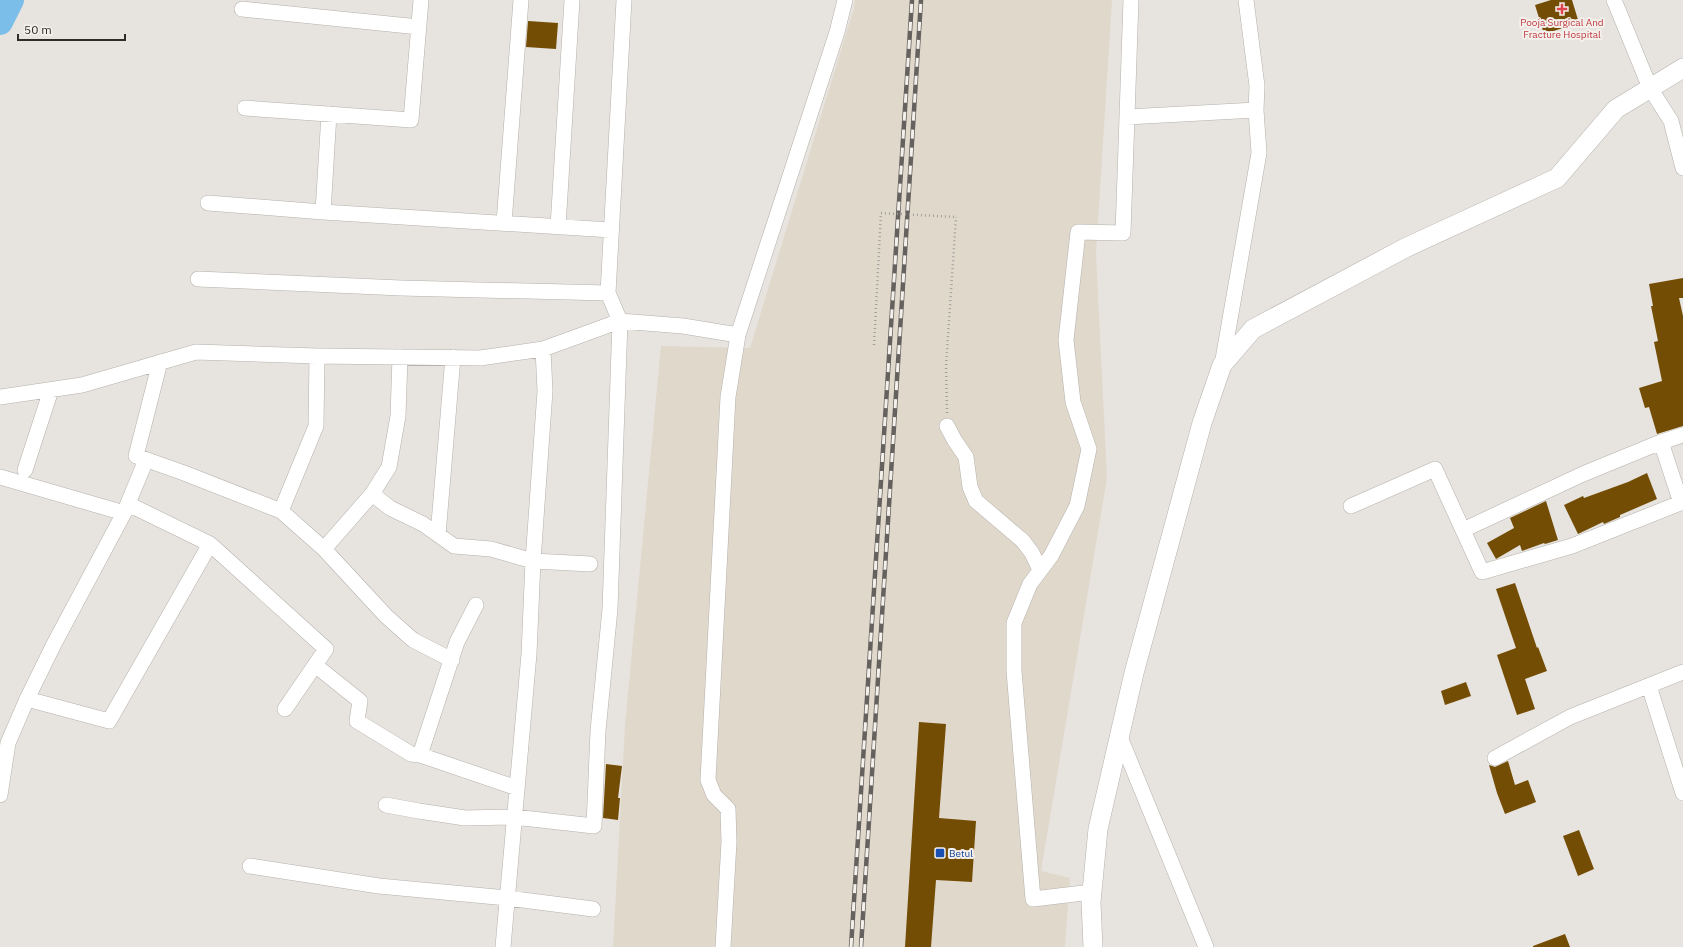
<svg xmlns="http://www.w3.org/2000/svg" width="1683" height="947" viewBox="0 0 1683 947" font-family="'IBM Plex Sans',sans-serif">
<rect width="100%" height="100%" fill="#e7e3de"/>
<!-- built -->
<path fill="#e1d8cc" d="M855,0H1112L1096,253L1107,478L1041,871L1070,878L1065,947H613L625,725L661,346L750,348L854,8Z"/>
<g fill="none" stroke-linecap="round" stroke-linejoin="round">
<!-- river -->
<path stroke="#7bbeea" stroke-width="26" d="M0,22L11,0"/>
</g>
<!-- building -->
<path fill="#744d05" d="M1551,0H1572L1579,23L1544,34L1535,5Z
M528,21L558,23L556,49L526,47Z
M1683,278V298H1679L1683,316V426L1657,434L1649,407L1645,408L1639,388L1662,381L1654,342L1658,341L1651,306H1653L1649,284Z
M1647,473L1657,499L1620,515V517L1604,524L1603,522L1578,534L1564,505L1583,496L1584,498L1628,482Z
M1546,501L1558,540L1545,544L1544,543L1522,551L1520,545L1496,559L1487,543L1514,528L1510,518Z
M1515,583L1537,648L1538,647L1547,671L1525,679L1535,709L1517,715L1497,655L1516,648L1496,589Z
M1466,682L1471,696L1445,705L1441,691Z
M919,722L946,724L939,818L976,821L972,882L936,880L931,947H905Z
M1508,761L1515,785L1528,780L1536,802L1505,814L1497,793L1489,765L1495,767Z
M606,764L622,766L618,798H620L618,820L603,818Z
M1579,830L1594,869L1578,876L1563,836Z
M1565,934L1570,947H1533V946Z"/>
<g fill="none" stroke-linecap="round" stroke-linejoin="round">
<defs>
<path id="minor" d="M1614,0L1650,88L1671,121L1683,168
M242,9L419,27
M245,108L411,120L421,0
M329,114L323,212L611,230
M1127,117L1256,110
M208,203L323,212
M504,223L521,0
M558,227L572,0
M198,279L401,288L608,293
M400,357L398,416L389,467L372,494L324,549L386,616L413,640L452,660
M160,362L136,456L184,473L281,511L324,549
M1222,365L1259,153L1256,110L1257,86L1246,0
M0,397L82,385L196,352L317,356L480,358L543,349L620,321L683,326L738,335
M947,426L955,441L966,457L970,487L976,501L1023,541L1032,553L1040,570
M1661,442L1683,435
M25,470L51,390
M0,477L124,513
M372,494L390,508L423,524L454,546L491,549L533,561L590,564
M1351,506L1435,469L1482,572L1572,546L1683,502
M281,511L316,426L317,356
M1463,530L1583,474L1661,442L1681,503
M438,535L453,357
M210,544L326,649L285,709
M476,605L457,642L420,755L517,788
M315,665L360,701L357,721L411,754L420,755
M1649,686L1683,793
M27,699L109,721L210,544L128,504
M1120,737L1206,947
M1495,758L1570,717L1683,672
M0,795L8,743L27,699L54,644L124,513L146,460
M386,805L419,811L465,818L514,817L594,826L598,731L610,609L620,321L608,293L624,0
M250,866L379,886L507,898L593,909
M1092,892L1033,899L1014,671V623L1030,584L1051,556L1077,506L1089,449L1073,402L1066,340L1078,232L1123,233L1131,0
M503,947L529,654L533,561L545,391L543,349
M723,947L729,842L728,809L714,795L708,780L728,397L738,335L837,32L845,0"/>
<path id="major" d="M1093,947L1091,902L1098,829L1134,673L1202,423L1222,365L1253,329L1405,248L1557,178L1616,109L1683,68"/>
</defs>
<!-- minor casing -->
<use href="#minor" stroke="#b5b1ac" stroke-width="16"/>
<!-- major casing -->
<use href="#major" stroke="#b5b1ac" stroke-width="20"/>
<!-- path -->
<path stroke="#a29f9b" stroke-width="2.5" stroke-dasharray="1 3" stroke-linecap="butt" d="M874,345L881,213
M947,413L946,366L956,217"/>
<!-- minor -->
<use href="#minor" stroke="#fff" stroke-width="15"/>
<!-- major -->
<use href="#major" stroke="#fff" stroke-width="19"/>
<defs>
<path id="rail" d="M851,947L912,0
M861,947L921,0"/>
</defs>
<!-- rail casing -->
<use href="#rail" stroke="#64615e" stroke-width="4.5"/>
<!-- rail -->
<use href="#rail" stroke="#f4f0eb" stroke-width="3" stroke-dasharray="9" stroke-linecap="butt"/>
<!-- path-bridge -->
<path stroke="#a29f9b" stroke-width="2.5" stroke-dasharray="1 3" stroke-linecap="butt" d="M881,213L956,217"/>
</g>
<!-- markers -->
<path fill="#e0444e" stroke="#f4f0eb" stroke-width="1.5" d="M1560 3h4v4h4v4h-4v4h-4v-4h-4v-4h4z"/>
<rect fill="#1a4fb4" stroke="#f4f0eb" stroke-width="1.5" x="935" y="848" width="10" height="10" rx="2"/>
<g text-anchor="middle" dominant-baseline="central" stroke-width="4" stroke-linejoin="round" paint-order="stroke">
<!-- health labels -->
<g font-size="10" fill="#be3a42" stroke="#f4f0eb">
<text x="1562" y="22">Pooja Surgical And<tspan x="1562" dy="12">Fracture Hospital</tspan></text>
</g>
<!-- transit labels -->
<g font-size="10" fill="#164399" stroke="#f4f0eb" text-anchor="start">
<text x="949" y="853">Betul</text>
</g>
</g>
<!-- scale -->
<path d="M18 34v6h107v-6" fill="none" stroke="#2e2c2a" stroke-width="2"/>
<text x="24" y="34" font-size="12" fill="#2e2c2a" stroke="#f4f0eb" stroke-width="3" paint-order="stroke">50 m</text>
</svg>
